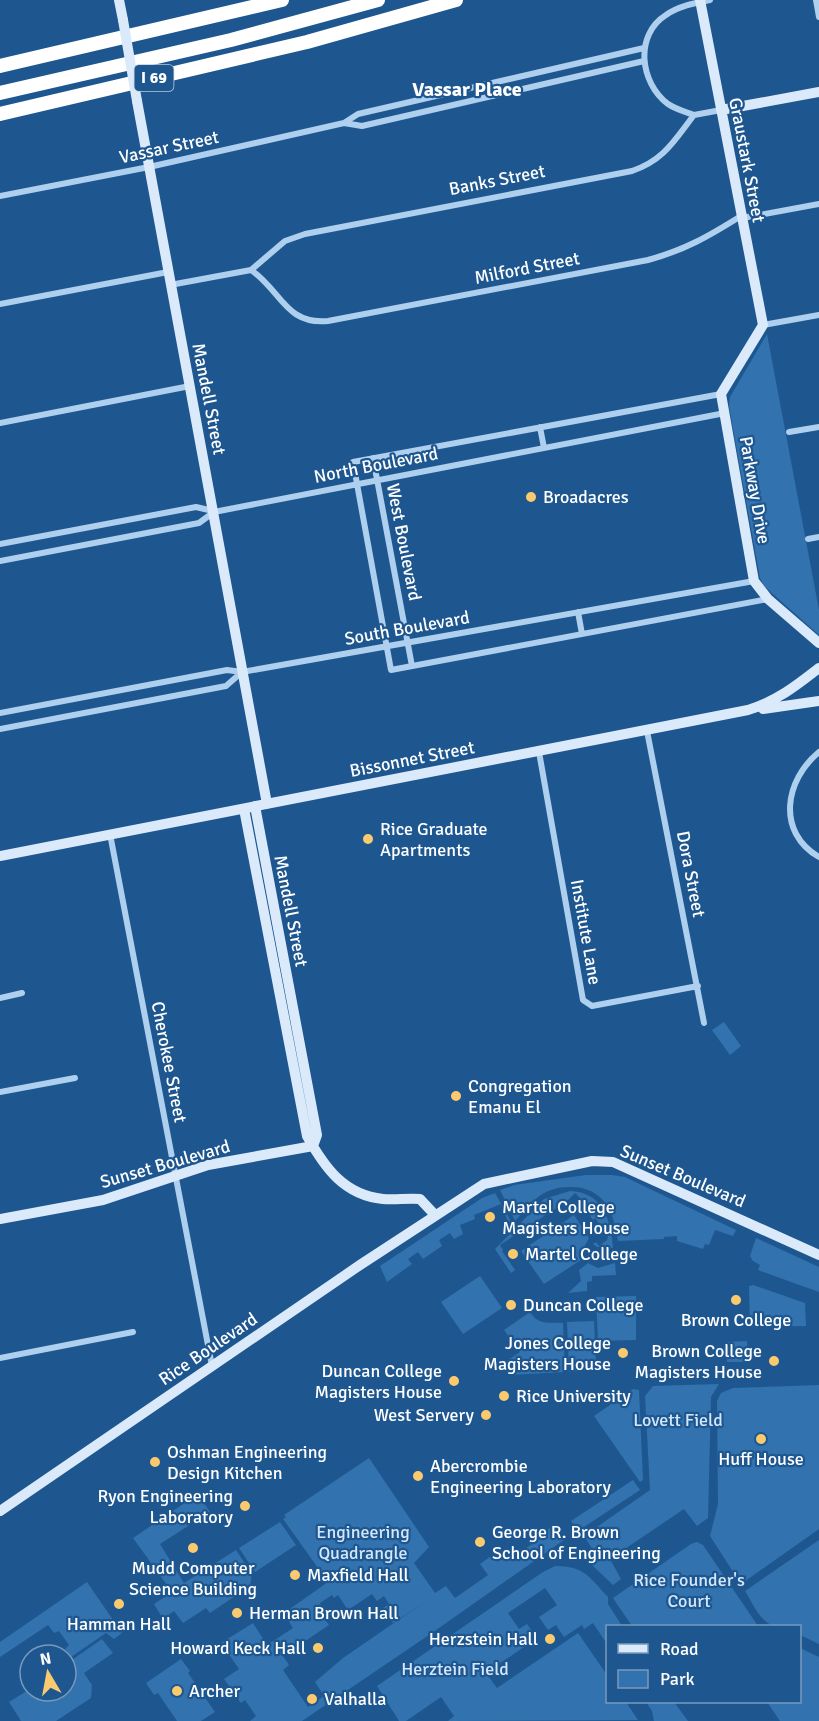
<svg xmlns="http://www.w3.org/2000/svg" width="819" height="1721" viewBox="0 0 819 1721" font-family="Signika,sans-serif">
<rect width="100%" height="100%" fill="#1e5790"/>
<!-- green -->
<path fill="#3272ae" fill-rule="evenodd" d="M767,334L819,610V635L764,586L760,578L729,406L730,397Z
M724,1022L741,1046L730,1055L712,1030Z
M586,1175H612L625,1177L736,1230L733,1236L715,1230L709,1245L705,1244L703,1249L677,1241V1236L664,1237V1239L618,1241C614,1210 602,1185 567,1187C559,1187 548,1190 541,1195C531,1201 523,1213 515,1221L500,1190L514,1185Z
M570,1191C602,1192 611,1219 613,1248L597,1247L593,1244L596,1242L599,1246L607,1240L608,1236L603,1229L600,1230L598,1227L600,1225L595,1218L593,1220L590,1216L592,1214L588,1208L586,1210L582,1205L585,1203L575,1193L567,1201L500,1245L503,1250L502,1251L515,1270L511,1273L495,1249L544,1199Z
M495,1193L512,1223L508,1229L505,1221L507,1219L501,1204L474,1215L475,1219L460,1225L463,1234L454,1239L450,1233L439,1240L442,1246L423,1259L418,1252L408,1259L412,1264L387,1282L380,1266L482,1198Z
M574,1215L589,1238L582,1251L584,1258L544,1284L521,1251Z
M756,1238L819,1267V1292L758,1270L760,1265L753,1261L750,1256Z
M588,1263L598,1268L615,1263L616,1275L592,1276V1281L587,1282V1291L568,1293L581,1281L579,1270Z
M480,1276L502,1308L463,1334L441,1302Z
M753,1285L805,1303L806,1326L750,1327L749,1286Z
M636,1296V1340L598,1341L596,1297Z
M530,1312C539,1326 548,1322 563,1323L565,1372L509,1375L502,1364L520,1352L504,1330Z
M594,1321L596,1363H607V1369L569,1372L567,1322Z
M747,1341L748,1362H727L726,1342Z
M719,1384L711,1397L708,1518L697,1526L684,1509L610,1559L621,1579L613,1585L592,1565L593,1550L584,1536L650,1490L645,1396L653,1386Z
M819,1385V1529L741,1584L710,1536L718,1504L717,1401L721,1393L733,1388Z
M633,1389L639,1390L643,1480L640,1482L594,1416Z
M369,1458L429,1547L414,1563L435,1593L446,1586L455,1598L488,1575L480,1564L501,1549L509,1560L535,1542L553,1525L564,1540L429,1635L302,1721H250L256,1716L245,1700L241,1703L224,1679L239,1669L221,1643L253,1623L267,1645L293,1628L284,1613L328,1582L283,1519L286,1517L284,1515ZM372,1594L377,1601L384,1596L389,1604L383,1608L393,1623L426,1601L343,1658L315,1682L324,1696L308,1707L283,1670L289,1665L283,1656L329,1625L319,1611L322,1608L320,1603L332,1595L334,1598L338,1595L348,1610Z
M633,1480L640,1490L578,1531L571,1521Z
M198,1494L210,1512L160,1544L184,1583L236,1550L252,1574L250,1586L210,1613L206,1608L183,1623L174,1611L163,1619L154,1604L172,1592L133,1538Z
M280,1522L296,1545L255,1572L239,1548Z
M819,1540V1644L800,1635V1626C792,1626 783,1628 775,1626C761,1624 752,1602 745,1591Z
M697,1542L703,1545L758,1626H632L613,1598L691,1544Z
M555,1566C585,1566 589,1577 608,1597V1604L622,1626H608L607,1644L593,1623L584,1629L582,1625L564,1637L556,1625L548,1630L539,1617L557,1605L545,1588L508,1613L519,1629L527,1624L537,1638L486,1673L497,1688L578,1633L607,1675L608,1702H626L638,1720L448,1721L454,1716L441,1697L406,1721H399L377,1686L543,1572Z
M87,1582L122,1633L114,1639L106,1633L71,1657L65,1649L69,1645L59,1631L54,1633L48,1625L0,1657V1642Z
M102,1639L113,1653L84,1673L92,1685L91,1698L56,1721H21L9,1702L30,1689V1691H66V1664Z
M800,1648L819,1657V1721H780L767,1702H800Z
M181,1659L190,1671L188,1673L215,1712L201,1721H177L158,1693L154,1695L146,1683Z
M646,1702H674L688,1721H654L652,1711Z"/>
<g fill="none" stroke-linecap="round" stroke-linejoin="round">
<!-- street -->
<path stroke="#aecfed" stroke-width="6" d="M816,0L819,17
M694,115C686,112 675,109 668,104C640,83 634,35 666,15C679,6 695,3 710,0
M344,123L362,126L644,61
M0,196L149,167L344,123L358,114L644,48
M251,270C281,290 285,325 328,321L648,260C685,250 709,236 741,216L748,217L819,204
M170,285L251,270L285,241L305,234L632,171C664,160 674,141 694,115L721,110
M0,304L168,272
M763,325L819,315
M721,394L353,462L391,670L768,599
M0,423L190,386
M540,427L544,448
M789,432L819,427
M373,458L412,666
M808,539L819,537
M0,544L196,507L213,511
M0,561L199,523L214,512L725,413
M578,612L582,634
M0,713L227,670L242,672L754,581
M0,729L226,686L242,672
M647,731L704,1023
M539,752L583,1000L592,1006L698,986
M819,752C785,780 776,832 819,857
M110,834L212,1366
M0,998L22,993
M0,1092L75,1078
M0,1358L133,1332"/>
<!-- secondary -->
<path stroke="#dbeafa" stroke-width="10" d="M119,0L123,20
M700,0L763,325L721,394L754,581L768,599L819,643
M137,101L267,804
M721,110L819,92
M763,709L819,701
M255,806L317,1135L313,1146
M244,809L307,1136C325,1168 344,1195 383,1199C395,1200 408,1198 420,1199L435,1215
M0,856L748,710C777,701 796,686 819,668
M0,1219L103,1200L208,1165L313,1146
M0,1511L360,1265L484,1184L592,1161L613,1162L819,1255"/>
<!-- highway -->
<path stroke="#fff" stroke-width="14" d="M0,66L282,0
M0,93L231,40L378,0
M0,114L307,42L456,0"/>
<!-- secondary-bridge -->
<path stroke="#dbeafa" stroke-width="10" d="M123,20L137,101"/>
</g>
<!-- markers -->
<g fill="#fcca6e" stroke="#1e5790" stroke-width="2">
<circle cx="531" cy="497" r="6"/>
<circle cx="368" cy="839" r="6"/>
<circle cx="456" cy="1096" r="6"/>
<circle cx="490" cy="1217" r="6"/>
<circle cx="513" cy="1254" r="6"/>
<circle cx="736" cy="1300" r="6"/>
<circle cx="511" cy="1305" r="6"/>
<circle cx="623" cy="1353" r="6"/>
<circle cx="774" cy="1361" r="6"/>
<circle cx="454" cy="1381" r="6"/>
<circle cx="504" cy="1396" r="6"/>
<circle cx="486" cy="1415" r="6"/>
<circle cx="761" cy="1439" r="6"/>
<circle cx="155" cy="1462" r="6"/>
<circle cx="418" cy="1476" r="6"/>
<circle cx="245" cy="1506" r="6"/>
<circle cx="480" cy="1542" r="6"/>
<circle cx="193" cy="1548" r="6"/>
<circle cx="295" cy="1575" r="6"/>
<circle cx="119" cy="1604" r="6"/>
<circle cx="237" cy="1613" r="6"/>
<circle cx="550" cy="1639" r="6"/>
<circle cx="318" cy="1648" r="6"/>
<circle cx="177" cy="1691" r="6"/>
<circle cx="312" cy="1699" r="6"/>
</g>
<g text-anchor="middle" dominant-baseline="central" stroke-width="4.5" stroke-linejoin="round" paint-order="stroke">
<!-- shield labels -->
<rect fill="#1e5790" stroke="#bccdde" stroke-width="1.5" x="134.5" y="65" width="39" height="26" rx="4.5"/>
<g font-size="16" font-weight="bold" fill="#fff">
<text x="154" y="78">I 69</text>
</g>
<!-- street labels -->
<g font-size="18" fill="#fff" stroke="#1e5790">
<text transform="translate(169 147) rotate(-12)">Vassar Street</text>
<text transform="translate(747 160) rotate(79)">Graustark Street</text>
<text transform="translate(497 180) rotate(-11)">Banks Street</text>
<text transform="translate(527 268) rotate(-11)">Milford Street</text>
<text transform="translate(209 399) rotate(79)">Mandell Street</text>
<text transform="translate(376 465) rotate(-11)">North Boulevard</text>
<text transform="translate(755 490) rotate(80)">Parkway Drive</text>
<text transform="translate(404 542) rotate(79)">West Boulevard</text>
<text transform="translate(407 628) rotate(-10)">South Boulevard</text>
<text transform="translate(412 759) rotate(-11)">Bissonnet Street</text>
<text transform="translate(691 874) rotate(79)">Dora Street</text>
<text transform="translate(291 911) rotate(79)">Mandell Street</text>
<text transform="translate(586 932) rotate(80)">Institute Lane</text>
<text transform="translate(169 1062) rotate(79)">Cherokee Street</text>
<text transform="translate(165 1164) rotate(-16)">Sunset Boulevard</text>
<text transform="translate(683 1176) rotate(23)">Sunset Boulevard</text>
<text transform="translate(208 1349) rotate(-34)">Rice Boulevard</text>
</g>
<!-- poi labels -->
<g font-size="18" fill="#fff" stroke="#1e5790" text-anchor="start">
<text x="543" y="497">Broadacres</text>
<text x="380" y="829">Rice Graduate<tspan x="380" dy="21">Apartments</tspan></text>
<text x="468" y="1086">Congregation<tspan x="468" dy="21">Emanu El</tspan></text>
<text x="502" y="1207">Martel College<tspan x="502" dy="21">Magisters House</tspan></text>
<text x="525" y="1254">Martel College</text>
<text x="523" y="1305">Duncan College</text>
<text x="736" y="1320" text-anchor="middle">Brown College</text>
<text x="611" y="1343" text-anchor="end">Jones College<tspan x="611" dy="21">Magisters House</tspan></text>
<text x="762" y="1351" text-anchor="end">Brown College<tspan x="762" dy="21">Magisters House</tspan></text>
<text x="442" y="1371" text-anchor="end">Duncan College<tspan x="442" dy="21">Magisters House</tspan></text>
<text x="516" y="1396">Rice University</text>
<text x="474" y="1415" text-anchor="end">West Servery</text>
<text x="167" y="1452">Oshman Engineering<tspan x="167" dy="21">Design Kitchen</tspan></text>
<text x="761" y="1459" text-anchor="middle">Huff House</text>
<text x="430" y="1466">Abercrombie<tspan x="430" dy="21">Engineering Laboratory</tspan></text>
<text x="233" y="1496" text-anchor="end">Ryon Engineering<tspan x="233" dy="21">Laboratory</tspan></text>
<text x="492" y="1532">George R. Brown<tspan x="492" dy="21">School of Engineering</tspan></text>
<text x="193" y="1568" text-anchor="middle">Mudd Computer<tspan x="193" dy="21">Science Building</tspan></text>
<text x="307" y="1575">Maxfield Hall</text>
<text x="249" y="1613">Herman Brown Hall</text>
<text x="119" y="1624" text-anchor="middle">Hamman Hall</text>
<text x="538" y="1639" text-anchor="end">Herzstein Hall</text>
<text x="306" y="1648" text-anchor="end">Howard Keck Hall</text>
<text x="189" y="1691">Archer</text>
<text x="324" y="1699">Valhalla</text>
</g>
<!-- park labels -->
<g font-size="18" fill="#d4e7fa" stroke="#1e5790">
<text x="678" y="1420">Lovett Field</text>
<text x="363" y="1532">Engineering<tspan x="363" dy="21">Quadrangle</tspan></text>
<text x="689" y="1580">Rice Founder's<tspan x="689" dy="21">Court</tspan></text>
<text x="455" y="1669">Herztein Field</text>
</g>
<!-- neighbourhood labels -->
<g font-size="20" font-weight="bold" fill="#fff" stroke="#1e5790">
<text x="467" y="89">Vassar Place</text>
</g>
</g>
<!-- legend -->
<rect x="606" y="1625" width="195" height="78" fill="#1e5790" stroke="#789abc" stroke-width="1.5"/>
<rect x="618" y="1644" width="30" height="9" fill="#dbeafa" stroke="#789abc" stroke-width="1.5"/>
<text x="660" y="1655" font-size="18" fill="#ffffff">Road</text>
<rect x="618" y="1670" width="30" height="18" fill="#3272ae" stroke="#789abc" stroke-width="1.5"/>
<text x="660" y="1685" font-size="18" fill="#ffffff">Park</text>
<!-- north arrow -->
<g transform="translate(48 1673) rotate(350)"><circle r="28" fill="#1e5790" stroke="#789abc" stroke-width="1.5"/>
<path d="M0-4.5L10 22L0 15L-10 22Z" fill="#fcca6e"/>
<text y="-9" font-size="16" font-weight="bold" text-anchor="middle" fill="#ffffff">N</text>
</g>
</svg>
